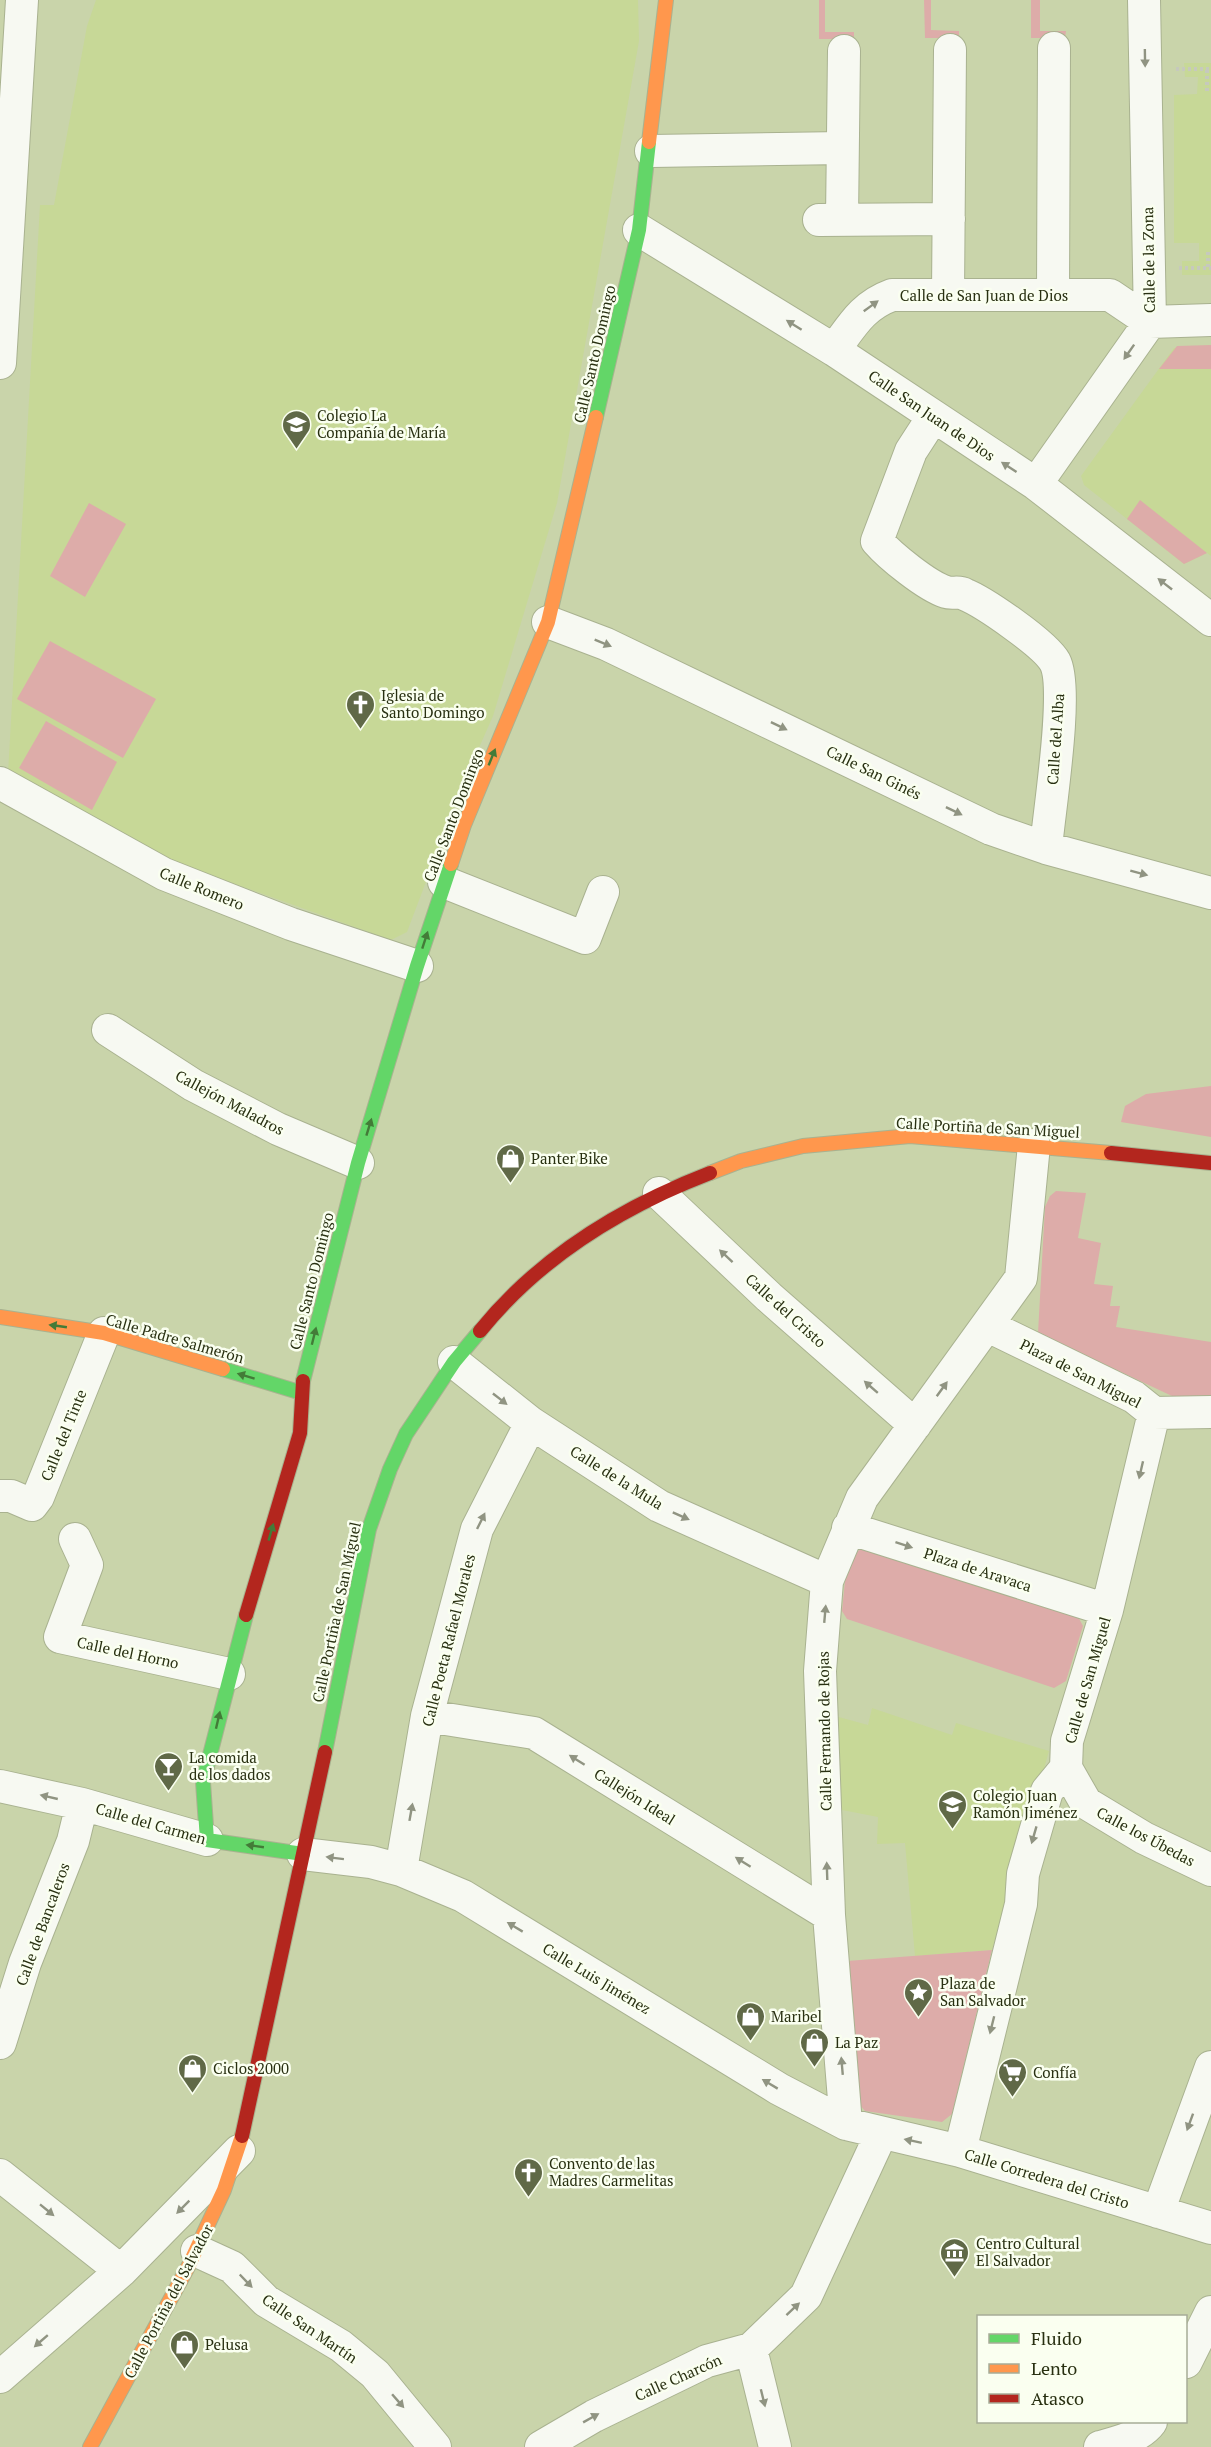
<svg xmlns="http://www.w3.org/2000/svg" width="1211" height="2447" viewBox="0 0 1211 2447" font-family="'PT Serif',serif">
<rect width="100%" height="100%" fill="#c9d4aa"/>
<!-- built -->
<path fill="#c7d897" d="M96,0H638L639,41L557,503L493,716L463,784L407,932L391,940L185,866L8,774L40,205H54L87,26Z
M1184,63H1211V275H1182V261H1199V243H1174V95L1197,94L1198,77H1185Z
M1211,345V556L1207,553L1184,564L1084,485L1081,476L1174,348Z
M872,1708L952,1735L956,1723L1049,1751L992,1950L915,1956L905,1843L877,1844L878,1817L837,1809L835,1716L868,1725Z"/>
<!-- green -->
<path fill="#ddaca9" d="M819,0H825V32H854V39H819Z
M924,0H931V30L959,31V38H925Z
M1031,0H1040V31H1066L1065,38H1031Z
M1211,345V369H1159L1177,346Z
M1140,500L1207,553L1184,564L1127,519Z
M89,503L126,524L85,597L50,576Z
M50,641L156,699L123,758L17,699Z
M46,721L117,762L92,810L19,768Z
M1211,1086V1137L1121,1122L1125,1106L1146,1094Z
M1056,1191L1086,1193L1078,1238L1101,1243L1094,1284L1113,1286L1110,1306H1120L1116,1327L1211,1342V1397L1172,1396L1038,1333L1045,1207L1050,1196Z
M865,1547L1077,1615L1083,1626L1066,1681L1054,1688L847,1619L842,1611L845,1581L856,1552Z
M992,1950L952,2114L942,2122L865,2111L859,2104L847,1961Z"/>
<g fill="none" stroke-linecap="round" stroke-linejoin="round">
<defs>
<path id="street" d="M651,151L842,148
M842,219L844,51
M819,220L949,219
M639,230L834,350L1036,484L1211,620
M1053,294L1054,48
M948,295L950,50
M834,350C852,326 862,306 892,295H1110L1150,322L1211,320
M0,363L22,0
M933,417L911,451L877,541C890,556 927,586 946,592C952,594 959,591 964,594C984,602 1045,644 1055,662C1069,689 1049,812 1046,848
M1036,484L1150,322L1144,0
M548,622L606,644L991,829L1046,848L1211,893
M0,783L164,874L291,924L417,966
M444,882L585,938L603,892
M108,1030L193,1085L278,1129L358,1163
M659,1193L769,1297L915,1425
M988,1326L1134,1397L1154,1413L1211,1412
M454,1362L531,1423L659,1506L827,1581
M0,1496H11L32,1505L38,1497L104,1333
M848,1528L1107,1610
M75,1539L87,1565L60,1637L229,1674
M427,1716L534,1733L829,1915
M1066,1768L1086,1803L1144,1838L1211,1870
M0,1786L82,1804L207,1840
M303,1854L371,1862L401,1870L463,1896L779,2089L846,2124L960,2151L1211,2228
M401,1870L427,1716L477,1529L531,1423
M0,2043L25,1963L73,1841L82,1804
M846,2124L829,1915L820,1671L827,1581L862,1498L1021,1278L1034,1145
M960,2151L1021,1904L1023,1874L1047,1791L1066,1768L1067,1741L1107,1610L1154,1413
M0,2175L121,2271
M1158,2212L1211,2067
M197,2251L232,2267L266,2301L341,2346L375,2374L435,2447
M751,2349L775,2447
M1186,2362L1211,2312
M0,2377L121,2271L239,2151
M541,2447L594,2416L707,2361L751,2349L806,2296L881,2134
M1100,2447C1118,2442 1140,2437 1151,2422"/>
<path id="fast" d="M596,417L639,230L649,142
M223,1369L302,1393
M303,1381L358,1163L417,966L451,864
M246,1615L203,1782L207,1840L303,1854
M325,1752L369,1529L390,1469L406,1434L454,1362L480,1331"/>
<path id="slow" d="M649,142L666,0
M451,864L464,825L548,622L596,417
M710,1173L741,1161L803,1146L910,1136L1111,1153
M0,1317L104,1333L223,1369
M90,2447L189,2265L224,2190L242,2136"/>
<path id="jam" d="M1111,1153L1211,1163
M480,1331C539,1258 622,1207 710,1173
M246,1615L300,1433L303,1381
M242,2136L325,1752"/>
</defs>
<!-- street casing -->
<use href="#street" stroke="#a9b290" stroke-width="34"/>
<!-- fast casing -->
<use href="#fast" stroke="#a9b290" stroke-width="16"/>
<!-- slow casing -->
<use href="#slow" stroke="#a9b290" stroke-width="16"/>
<!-- jam casing -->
<use href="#jam" stroke="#a9b290" stroke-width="16"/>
<!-- path -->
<path stroke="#c6c9bd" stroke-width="4" stroke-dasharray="3 3" stroke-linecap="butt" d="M1176,69H1211
M1207,91V69
M1208,252V268
M1179,268H1211"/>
<!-- street -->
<use href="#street" stroke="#f7f9f2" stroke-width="32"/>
<!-- fast -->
<use href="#fast" stroke="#63d668" stroke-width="14"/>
<!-- slow -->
<use href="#slow" stroke="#ff974d" stroke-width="14"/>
<!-- jam -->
<use href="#jam" stroke="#b3261e" stroke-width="14"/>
</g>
<!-- one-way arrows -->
<defs><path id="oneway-solid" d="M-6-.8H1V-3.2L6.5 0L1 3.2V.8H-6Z" transform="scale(1.5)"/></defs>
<g fill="#909482">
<use href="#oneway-solid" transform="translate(1145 58) rotate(89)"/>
<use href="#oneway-solid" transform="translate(871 306) rotate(-36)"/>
<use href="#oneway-solid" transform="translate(794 325) rotate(-148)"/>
<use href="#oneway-solid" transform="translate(1129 352) rotate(125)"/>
<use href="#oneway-solid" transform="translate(1009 467) rotate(-147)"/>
<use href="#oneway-solid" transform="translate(1165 584) rotate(-142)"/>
<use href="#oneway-solid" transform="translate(603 643) rotate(22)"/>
<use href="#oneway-solid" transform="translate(779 726) rotate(26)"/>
<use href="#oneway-solid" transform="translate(954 811) rotate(26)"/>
<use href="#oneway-solid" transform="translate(1139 873) rotate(15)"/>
<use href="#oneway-solid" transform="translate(726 1256) rotate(-137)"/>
<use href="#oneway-solid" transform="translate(871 1387) rotate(-139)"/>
<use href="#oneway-solid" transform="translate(942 1389) rotate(-54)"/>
<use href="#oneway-solid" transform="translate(500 1399) rotate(38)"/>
<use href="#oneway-solid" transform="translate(1141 1470) rotate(103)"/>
<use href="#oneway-solid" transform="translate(681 1516) rotate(24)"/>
<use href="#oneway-solid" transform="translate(481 1521) rotate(-64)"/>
<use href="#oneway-solid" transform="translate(904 1545) rotate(18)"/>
<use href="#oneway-solid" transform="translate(825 1614) rotate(-85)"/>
<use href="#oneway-solid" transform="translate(577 1760) rotate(-148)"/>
<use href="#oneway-solid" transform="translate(49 1797) rotate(-167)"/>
<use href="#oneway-solid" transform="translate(411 1812) rotate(-80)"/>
<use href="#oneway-solid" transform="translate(1034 1835) rotate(106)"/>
<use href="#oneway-solid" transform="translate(335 1858) rotate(-173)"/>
<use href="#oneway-solid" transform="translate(743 1862) rotate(-148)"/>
<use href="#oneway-solid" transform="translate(827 1871) rotate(-92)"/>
<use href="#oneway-solid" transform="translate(515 1927) rotate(-149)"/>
<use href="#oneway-solid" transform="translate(992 2025) rotate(104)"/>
<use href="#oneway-solid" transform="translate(842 2066) rotate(-95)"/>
<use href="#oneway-solid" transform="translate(770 2084) rotate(-149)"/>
<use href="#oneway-solid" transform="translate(1190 2122) rotate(110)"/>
<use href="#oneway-solid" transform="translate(913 2141) rotate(-168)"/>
<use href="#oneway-solid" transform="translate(183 2207) rotate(135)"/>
<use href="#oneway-solid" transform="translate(47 2210) rotate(39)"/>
<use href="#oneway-solid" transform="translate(246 2281) rotate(46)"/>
<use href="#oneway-solid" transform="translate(793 2309) rotate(-43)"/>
<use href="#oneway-solid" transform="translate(41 2341) rotate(139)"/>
<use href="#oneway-solid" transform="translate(763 2398) rotate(76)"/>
<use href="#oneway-solid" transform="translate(398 2401) rotate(49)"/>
<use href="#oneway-solid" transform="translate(591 2418) rotate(-29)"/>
</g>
<g fill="#437b38">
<use href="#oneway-solid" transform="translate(492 757) rotate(-68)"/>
<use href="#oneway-solid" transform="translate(425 940) rotate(-72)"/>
<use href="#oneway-solid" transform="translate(369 1127) rotate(-73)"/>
<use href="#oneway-solid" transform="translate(58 1326) rotate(-172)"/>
<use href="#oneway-solid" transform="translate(314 1336) rotate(-76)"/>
<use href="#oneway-solid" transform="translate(246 1376) rotate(-163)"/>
<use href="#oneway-solid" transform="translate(271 1532) rotate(-74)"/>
<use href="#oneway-solid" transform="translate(218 1720) rotate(-77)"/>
<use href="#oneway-solid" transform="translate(255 1846) rotate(-172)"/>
</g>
<!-- icons -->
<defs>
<symbol id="school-pin" viewBox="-11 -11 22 30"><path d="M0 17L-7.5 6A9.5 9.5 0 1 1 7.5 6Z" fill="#606947" stroke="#fafff0"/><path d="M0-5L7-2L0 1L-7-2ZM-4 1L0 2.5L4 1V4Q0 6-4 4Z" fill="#fff"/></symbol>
<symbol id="church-pin" viewBox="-11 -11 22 30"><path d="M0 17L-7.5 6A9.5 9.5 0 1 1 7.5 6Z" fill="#606947" stroke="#fafff0"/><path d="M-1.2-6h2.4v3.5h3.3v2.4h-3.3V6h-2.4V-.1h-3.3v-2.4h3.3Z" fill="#fff"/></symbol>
<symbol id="shop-pin" viewBox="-11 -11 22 30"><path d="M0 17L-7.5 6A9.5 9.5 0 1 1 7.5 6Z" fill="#606947" stroke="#fafff0"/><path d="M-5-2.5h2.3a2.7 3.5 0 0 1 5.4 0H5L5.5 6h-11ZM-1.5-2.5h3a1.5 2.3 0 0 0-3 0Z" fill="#fff"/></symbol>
<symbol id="bar-pin" viewBox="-11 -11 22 30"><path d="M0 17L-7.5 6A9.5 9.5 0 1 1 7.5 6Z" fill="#606947" stroke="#fafff0"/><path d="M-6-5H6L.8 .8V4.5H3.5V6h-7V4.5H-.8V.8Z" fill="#fff"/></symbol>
<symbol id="sight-pin" viewBox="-11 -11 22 30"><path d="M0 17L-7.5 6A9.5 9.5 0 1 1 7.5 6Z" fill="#606947" stroke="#fafff0"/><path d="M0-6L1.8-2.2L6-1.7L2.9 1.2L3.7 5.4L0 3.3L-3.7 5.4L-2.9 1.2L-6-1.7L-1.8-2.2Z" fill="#fff"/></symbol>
<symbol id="supermarket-pin" viewBox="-11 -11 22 30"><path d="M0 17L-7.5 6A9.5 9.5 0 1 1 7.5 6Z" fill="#606947" stroke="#fafff0"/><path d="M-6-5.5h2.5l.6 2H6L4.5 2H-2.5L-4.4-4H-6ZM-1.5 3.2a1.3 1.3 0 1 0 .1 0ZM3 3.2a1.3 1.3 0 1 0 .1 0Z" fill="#fff"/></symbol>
<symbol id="museum-pin" viewBox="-11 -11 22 30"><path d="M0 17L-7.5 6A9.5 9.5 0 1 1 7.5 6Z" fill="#606947" stroke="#fafff0"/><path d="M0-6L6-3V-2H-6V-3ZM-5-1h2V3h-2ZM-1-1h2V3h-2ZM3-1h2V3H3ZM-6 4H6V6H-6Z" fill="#fff"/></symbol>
</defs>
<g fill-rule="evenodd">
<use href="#school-pin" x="280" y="408" width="33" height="45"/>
<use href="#church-pin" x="344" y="688" width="33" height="45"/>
<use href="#shop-pin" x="494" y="1142" width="33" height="45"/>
<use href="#bar-pin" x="152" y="1750" width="33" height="45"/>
<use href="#school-pin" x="936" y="1788" width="33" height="45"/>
<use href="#sight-pin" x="902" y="1976" width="33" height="45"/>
<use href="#shop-pin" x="734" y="2000" width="33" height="45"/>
<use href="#shop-pin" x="798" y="2026" width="33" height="45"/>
<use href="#shop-pin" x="176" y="2052" width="33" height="45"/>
<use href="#supermarket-pin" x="996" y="2056" width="33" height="45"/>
<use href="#church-pin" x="512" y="2156" width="33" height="45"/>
<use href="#museum-pin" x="938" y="2236" width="33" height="45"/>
<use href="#shop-pin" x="168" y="2328" width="33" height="45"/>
</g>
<g text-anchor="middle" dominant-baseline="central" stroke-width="5" stroke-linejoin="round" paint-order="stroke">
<!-- street labels -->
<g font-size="15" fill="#283011" stroke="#fafff0">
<text transform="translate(1148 260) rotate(-91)">Calle de la Zona</text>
<text x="984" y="295">Calle de San Juan de Dios</text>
<text transform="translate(594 354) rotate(-77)">Calle Santo Domingo</text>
<text transform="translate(932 415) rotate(34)">Calle San Juan de Dios</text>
<text transform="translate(1055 739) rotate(-86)">Calle del Alba</text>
<text transform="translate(874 772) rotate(26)">Calle San Ginés</text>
<text transform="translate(453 815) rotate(-69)">Calle Santo Domingo</text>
<text transform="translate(202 888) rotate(22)">Calle Romero</text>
<text transform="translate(230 1102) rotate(28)">Callejón Maladros</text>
<text transform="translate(988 1127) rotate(3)">Calle Portiña de San Miguel</text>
<text transform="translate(311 1281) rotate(-76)">Calle Santo Domingo</text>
<text transform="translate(786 1310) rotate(42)">Calle del Cristo</text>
<text transform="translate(175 1338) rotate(16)">Calle Padre Salmerón</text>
<text transform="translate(1081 1373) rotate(27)">Plaza de San Miguel</text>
<text transform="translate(63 1435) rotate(-68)">Calle del Tinte</text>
<text transform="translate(617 1477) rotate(32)">Calle de la Mula</text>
<text transform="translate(978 1569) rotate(18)">Plaza de Aravaca</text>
<text transform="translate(336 1612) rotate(-78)">Calle Portiña de San Miguel</text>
<text transform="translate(448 1640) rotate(-76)">Calle Poeta Rafael Morales</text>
<text transform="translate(128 1652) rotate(12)">Calle del Horno</text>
<text transform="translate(1087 1680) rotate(-74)">Calle de San Miguel</text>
<text transform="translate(824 1731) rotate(-91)">Calle Fernando de Rojas</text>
<text transform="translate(635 1796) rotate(32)">Callejón Ideal</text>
<text transform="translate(151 1823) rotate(16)">Calle del Carmen</text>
<text transform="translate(1146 1836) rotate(28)">Calle los Úbedas</text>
<text transform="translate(42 1924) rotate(-70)">Calle de Bancaleros</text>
<text transform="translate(597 1978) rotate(31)">Calle Luis Jiménez</text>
<text transform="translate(1047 2178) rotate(17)">Calle Corredera del Cristo</text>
<text transform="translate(168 2301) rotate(-62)">Calle Portiña del Salvador</text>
<text transform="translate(310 2328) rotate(34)">Calle San Martín</text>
<text transform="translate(678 2377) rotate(-24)">Calle Charcón</text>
</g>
<!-- poi labels -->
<g font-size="15" fill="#283011" stroke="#fafff0" text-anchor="start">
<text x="317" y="415">Colegio La<tspan x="317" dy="17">Compañía de María</tspan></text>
<text x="381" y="695">Iglesia de<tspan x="381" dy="17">Santo Domingo</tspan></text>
<text x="531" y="1158">Panter Bike</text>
<text x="189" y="1757">La comida<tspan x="189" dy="17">de los dados</tspan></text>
<text x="973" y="1795">Colegio Juan<tspan x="973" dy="17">Ramón Jiménez</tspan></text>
<text x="940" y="1983">Plaza de<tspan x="940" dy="17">San Salvador</tspan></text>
<text x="771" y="2016">Maribel</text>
<text x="835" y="2042">La Paz</text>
<text x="213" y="2068">Ciclos 2000</text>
<text x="1033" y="2072">Confía</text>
<text x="549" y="2163">Convento de las<tspan x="549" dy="17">Madres Carmelitas</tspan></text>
<text x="976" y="2243">Centro Cultural<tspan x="976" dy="17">El Salvador</tspan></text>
<text x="205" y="2344">Pelusa</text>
</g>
</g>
<!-- legend -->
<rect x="977" y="2315" width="210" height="108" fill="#fafff0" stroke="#a6ac97" stroke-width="1.5"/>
<rect x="989" y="2334" width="30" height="9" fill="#63d668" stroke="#a6ac97" stroke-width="1.5"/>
<text x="1031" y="2345" font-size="18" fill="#283011">Fluido</text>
<rect x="989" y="2364" width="30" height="9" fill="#ff974d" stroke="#a6ac97" stroke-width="1.5"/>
<text x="1031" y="2375" font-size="18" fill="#283011">Lento</text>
<rect x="989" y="2394" width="30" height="9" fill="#b3261e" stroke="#a6ac97" stroke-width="1.5"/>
<text x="1031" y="2405" font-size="18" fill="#283011">Atasco</text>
</svg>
